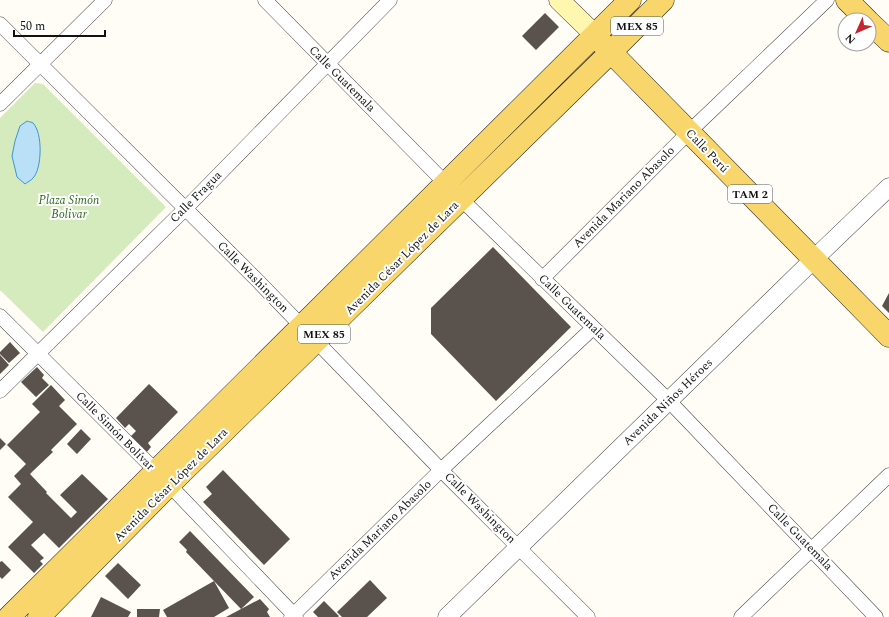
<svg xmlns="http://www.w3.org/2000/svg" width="889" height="617" viewBox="0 0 889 617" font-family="Spectral,serif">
<rect width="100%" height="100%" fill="#fffdf5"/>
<!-- green -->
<path fill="#d5ebbd" d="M35,83L43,84L166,207L43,332L0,290V118Z"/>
<!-- water -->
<path fill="#b9e0f7" stroke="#3f96cf" d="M27,121C29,122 32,122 33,123C43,133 42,169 33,178C31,181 27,182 25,184L17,177L12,156L15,141L20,126Z"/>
<!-- building -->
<path fill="#5a524d" d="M545,13L559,27L536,50L522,36Z
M493,247L571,327L496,401L431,334V308Z
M889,293V313L882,306Z
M10,342L20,353L9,363L0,354V352Z
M0,355L9,365L0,374Z
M37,367L44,375L42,378L49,385L36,397L21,382Z
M149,384L178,412L148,443L151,447L146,453L130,437L136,431L129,424L125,428L116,418Z
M51,385L65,400L59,406L77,424L51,450L53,452L33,471L7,445L40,412L32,404Z
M81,429L91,439L77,454L67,444Z
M0,438L6,444L0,450Z
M26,464L33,471L30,474L47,492L46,493L71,518L77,512L60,495L82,474L108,499L59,548L44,533L31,545L44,558L40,561L43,564L34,573L8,547L33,522L8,497L21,484L14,476Z
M223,470L290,539L264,565L203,502L212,494L206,487Z
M190,531L254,597L241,609L186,552L187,550L179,542Z
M2,561L11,570L2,579L0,577V562Z
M118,563L141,585L128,599L105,576Z
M370,580L387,598L367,617H342L337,612Z
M214,581L229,608L214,617H167L163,610Z
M101,597L131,612L128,617H91Z
M260,599L269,609L267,612L270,617H226Z
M324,601L339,616L338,617H318L313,612Z
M137,609H160L159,617H137Z"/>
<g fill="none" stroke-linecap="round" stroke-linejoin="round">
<defs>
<path id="minor" d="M265,0L461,199L669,401L876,617
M0,24L257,280L441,470L588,617
M0,104L105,0
M542,279L689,132L827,0
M0,316L156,471L296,617
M0,391L185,209L390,0
M291,617L441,470L593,328
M741,617L889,475"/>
<path id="tertiary" d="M447,617L814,259L889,187"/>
<path id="secondary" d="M559,0L595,35"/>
<path id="primary" d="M847,0L867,20
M869,22L889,41
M601,42L889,336
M9,617L630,0
M39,617L169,485L611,52L663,0"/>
</defs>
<!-- minor casing -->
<use href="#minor" stroke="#444" stroke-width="15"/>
<!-- tertiary casing -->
<use href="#tertiary" stroke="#444" stroke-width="19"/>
<!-- secondary casing -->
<use href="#secondary" stroke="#333" stroke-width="21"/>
<!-- primary casing -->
<use href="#primary" stroke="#222" stroke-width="23"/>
<!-- minor -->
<use href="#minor" stroke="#fff" stroke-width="14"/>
<!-- tertiary -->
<use href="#tertiary" stroke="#fff" stroke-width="18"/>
<!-- secondary -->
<use href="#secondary" stroke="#fff6b0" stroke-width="20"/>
<!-- primary -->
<use href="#primary" stroke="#f9d66b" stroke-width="22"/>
</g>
<g text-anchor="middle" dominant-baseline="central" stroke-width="4" stroke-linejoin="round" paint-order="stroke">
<!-- shield labels -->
<g fill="#fff" stroke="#585858" stroke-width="1">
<rect x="611" y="17" width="52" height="18" rx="3"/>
<rect x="728" y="185" width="44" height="18" rx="3"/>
<rect x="298" y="325" width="52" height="18" rx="3"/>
</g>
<g font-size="11" font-weight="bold" fill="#111">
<text x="637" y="26">MEX 85</text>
<text x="750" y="194">TAM 2</text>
<text x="324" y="334">MEX 85</text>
</g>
<!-- street labels -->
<g font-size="12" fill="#111" stroke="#fff">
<text transform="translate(342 79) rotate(45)">Calle Guatemala</text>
<text transform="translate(707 151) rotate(46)">Calle Perú</text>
<text transform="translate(196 197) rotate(-45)">Calle Fragua</text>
<text transform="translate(624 197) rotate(-45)">Avenida Mariano Abasolo</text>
<text transform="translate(402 258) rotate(-45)">Avenida César López de Lara</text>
<text transform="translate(253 277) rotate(45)">Calle Washington</text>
<text transform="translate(572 307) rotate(44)">Calle Guatemala</text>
<text transform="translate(668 402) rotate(-44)">Avenida Niños Héroes</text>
<text transform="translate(115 431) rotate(45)">Calle Simón Bolívar</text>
<text transform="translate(171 485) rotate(-45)">Avenida César López de Lara</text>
<text transform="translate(480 508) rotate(45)">Calle Washington</text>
<text transform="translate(380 530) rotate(-44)">Avenida Mariano Abasolo</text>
<text transform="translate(800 537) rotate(46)">Calle Guatemala</text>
</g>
<!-- park labels -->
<g font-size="12" font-style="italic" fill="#2f6b1f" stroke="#fff">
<text x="69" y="200">Plaza Simón<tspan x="69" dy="14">Bolivar</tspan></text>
</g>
</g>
<!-- north arrow -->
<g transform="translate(857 32) rotate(225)"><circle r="19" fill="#ffffff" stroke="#a0a0a0"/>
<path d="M0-3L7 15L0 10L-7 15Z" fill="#c4262e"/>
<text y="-6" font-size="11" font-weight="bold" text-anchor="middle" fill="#111111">N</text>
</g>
<!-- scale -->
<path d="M14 30v6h91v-6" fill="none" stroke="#111111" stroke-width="2"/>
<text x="20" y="30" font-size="12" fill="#111111" stroke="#ffffff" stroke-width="3" paint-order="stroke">50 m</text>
</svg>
